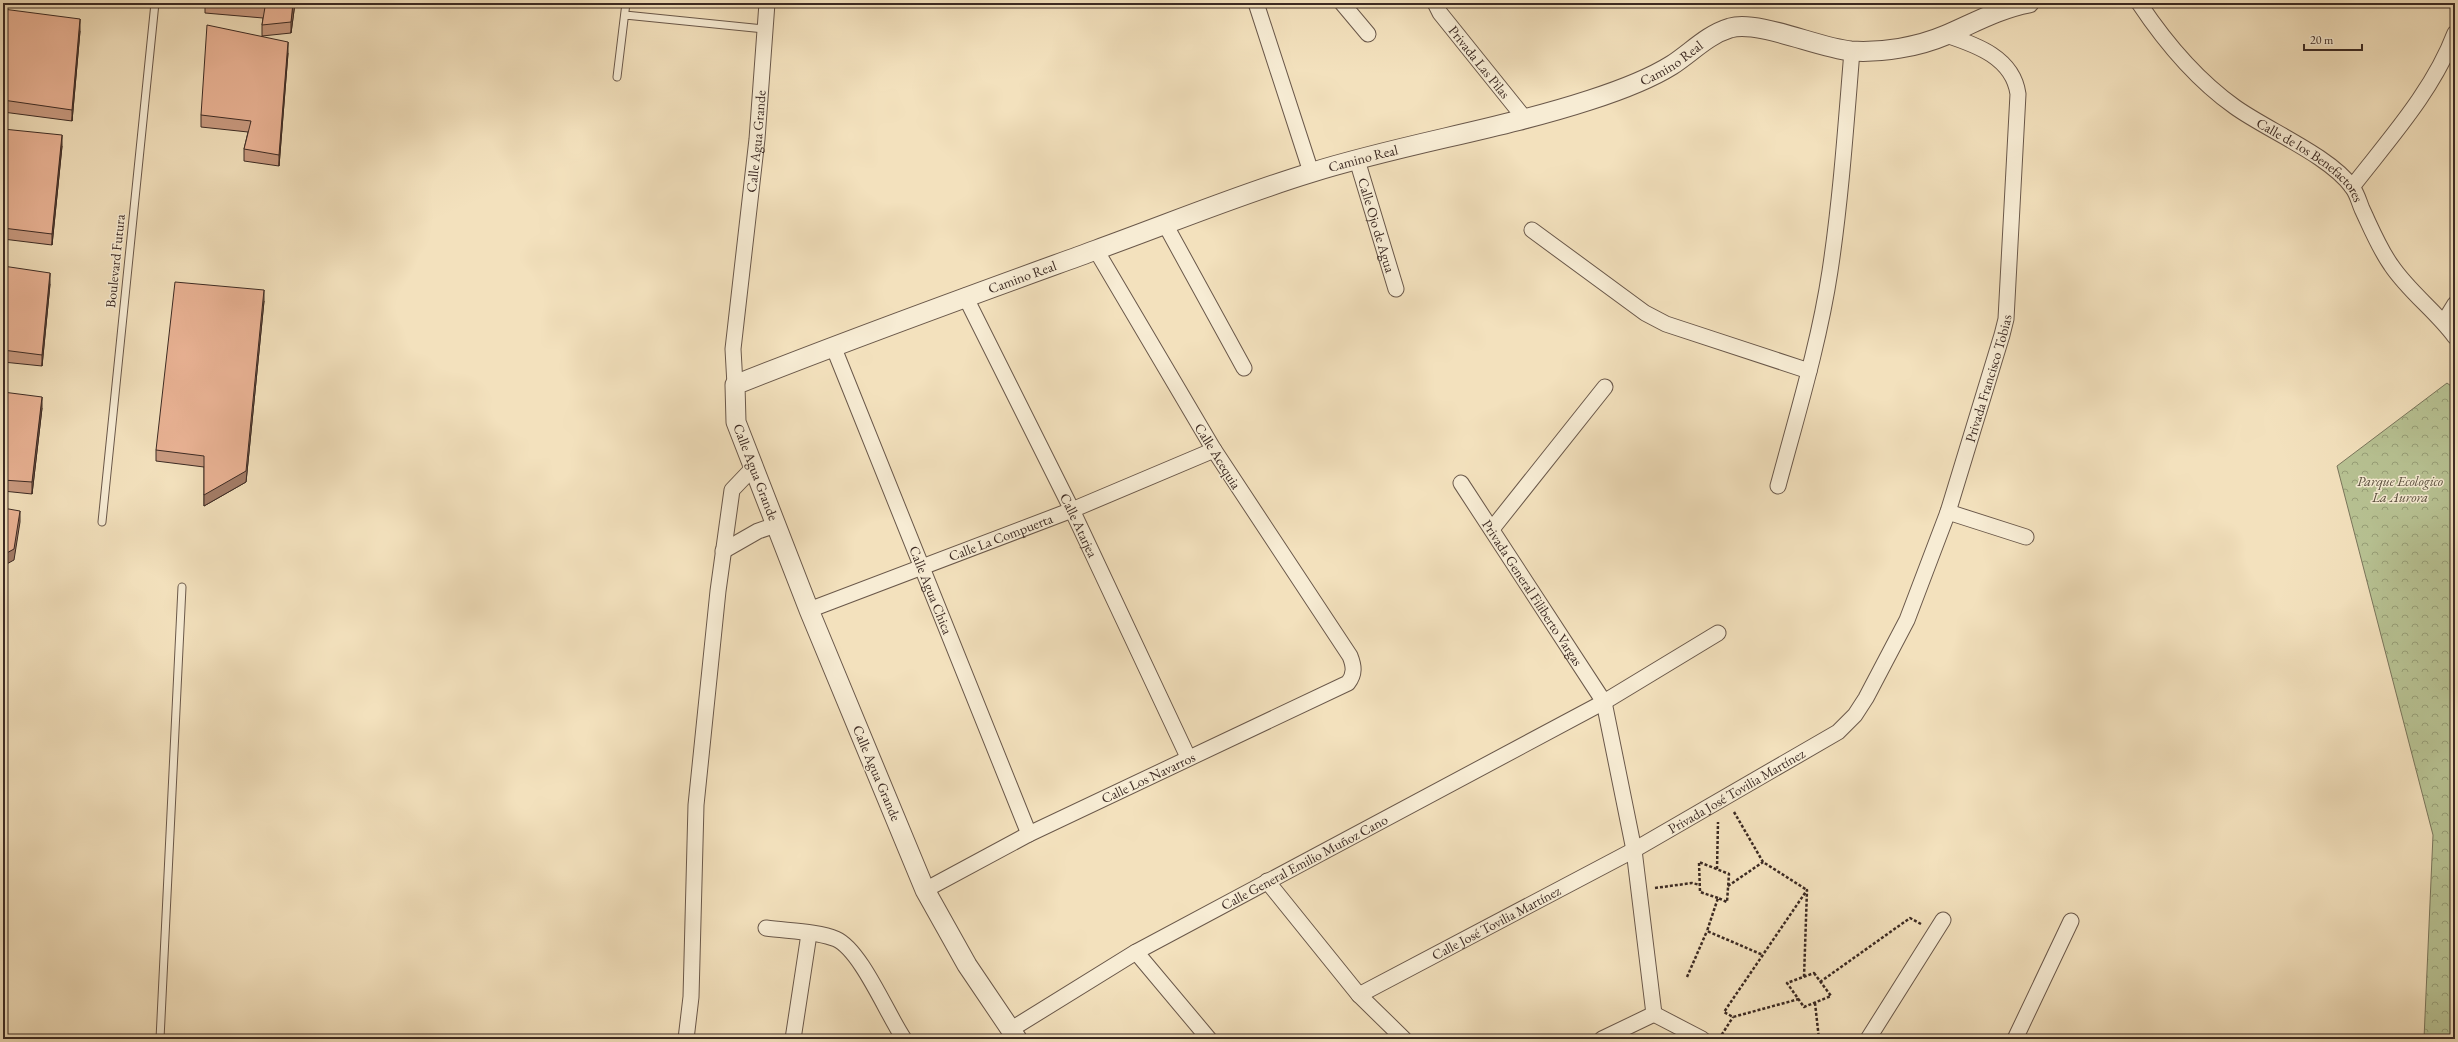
<svg xmlns="http://www.w3.org/2000/svg" width="2458" height="1042" viewBox="0 0 2458 1042" font-family="'EB Garamond',serif">
<defs>
<pattern id="park-crowns" width="20" height="18" patternUnits="userSpaceOnUse"><rect width="20" height="18" fill="#b8c394"/><path d="M2 6a3 3 0 1 1 6 0M12 15a3 3 0 1 1 6 0" fill="none" stroke="#979f78"/></pattern>
</defs>
<rect width="100%" height="100%" fill="#f3e1bd"/>
<filter id="stains"><feTurbulence type="fractalNoise" baseFrequency=".005" numOctaves="4"/><feColorMatrix values="0 0 0 0 .2 0 0 0 0 .09 0 0 0 0 .02 0 0 0 .5 -.17"/></filter>
<radialGradient id="worn" r=".72"><stop offset=".6" stop-color="#630" stop-opacity="0"/><stop offset="1" stop-color="#630" stop-opacity=".3"/></radialGradient>
<!-- park -->
<path fill="url(#park-crowns)" stroke="#7a765c" d="M2447,383L2455,389V1039H2424L2433,835L2337,466Z"/>
<g fill="none" stroke-linecap="round" stroke-linejoin="round">
<defs>
<path id="service" d="M625,15L765,29
M617,77L626,3
M102,522L155,3
M160,1039L182,587"/>
<g id="minor">
<path d="M1256,3L1311,172"/>
<path d="M1342,3L1368,34"/>
<path id="s1" d="M1435,3L1440,13L1526,120"/>
<path id="s2" d="M2139,3C2165,42 2197,80 2235,107C2267,130 2330,156 2352,187C2357,193 2359,202 2362,209C2371,228 2379,248 2391,265C2409,292 2436,311 2455,337"/>
<path id="s3" d="M1357,160L1396,289"/>
<path d="M2352,187C2390,138 2433,91 2455,33"/>
<path d="M1165,224L1244,368"/>
<path d="M1532,230L1645,313L1666,324L1809,371"/>
<path id="s4" d="M965,296L1072,510L1188,757"/>
<path d="M2444,322L2455,304"/>
<path id="s5" d="M833,346L1029,834"/>
<path id="s6" d="M735,385L733,349L757,139L767,3"/>
<path id="s7" d="M1461,483L1604,702L1634,850L1654,1014"/>
<path d="M1778,486C1797,415 1819,344 1830,271C1841,198 1846,124 1852,51"/>
<path d="M1948,512L2026,537"/>
<path d="M1492,529L1605,387"/>
<path d="M723,551L758,531L776,525"/>
<path id="s8" d="M809,610L1072,510L1214,450"/>
<path d="M1267,881L1359,995L1404,1039"/>
<path id="s9" d="M925,890L1029,834L1348,683C1355,674 1354,666 1350,656L1214,450L1096,250"/>
<path d="M766,928C787,931 818,931 836,939C861,950 887,1014 904,1039"/>
<path d="M1136,952L1209,1039"/>
<path id="s10" d="M1359,995L1634,850L1838,732L1855,715L1866,698L1907,620L1948,512L2002,335L2006,319L2018,94C2013,58 1977,45 1946,35"/>
<path d="M1654,1014L1702,1039"/>
<path id="s11" d="M1010,1030L1136,952L1604,702L1718,633"/>
<path d="M686,1039L691,997L696,805L718,591L732,490L753,468"/>
<path d="M793,1039L809,934"/>
<path d="M1602,1039L1654,1014"/>
<path d="M1868,1039L1943,920"/>
<path d="M2015,1039L2071,921"/>
</g>
<g id="tertiary">
<path id="s12" d="M1017,1039L967,965L925,890L809,610L736,422L735,385C855,337 975,294 1096,250C1168,224 1238,195 1310,173C1402,144 1498,130 1590,100C1618,91 1648,80 1672,65C1692,52 1707,35 1730,28C1759,20 1818,48 1851,51C1882,53 1918,47 1946,35C1974,23 1998,9 2029,3"/>
</g>
</defs>
<!-- service casing -->
<use href="#service" stroke="#6a584a" stroke-width="9"/>
<!-- minor casing -->
<use href="#minor" stroke="#6a584a" stroke-width="17"/>
<!-- tertiary casing -->
<use href="#tertiary" stroke="#6a584a" stroke-width="21"/>
<!-- path -->
<path stroke="#3c2a23" stroke-width="2.5" stroke-dasharray="3 2" stroke-linecap="butt" d="M1734,812L1763,862L1807,890
M1717,869L1718,822
M1728,886L1763,862
M1655,888L1692,883L1700,885
M1718,898L1700,892L1699,862L1729,874L1727,902L1718,898L1707,931L1763,955
M1814,973L1831,996L1804,1007L1787,983Z
M1687,977L1707,931
M1820,982L1910,918L1921,924
M1799,999L1733,1017L1724,1012L1807,890L1804,977
M1815,1003L1819,1039
M1719,1039L1733,1017"/>
<!-- service -->
<use href="#service" stroke="#f7ecd4" stroke-width="7"/>
<!-- minor -->
<use href="#minor" stroke="#f7ecd4" stroke-width="15"/>
<!-- tertiary -->
<use href="#tertiary" stroke="#f7ecd4" stroke-width="19"/>
</g>
<!-- wall -->
<path fill="#c99a80" stroke="#3c2a23" d="M205,3H295L291,33L262,36L288,53L279,166L244,161V149L248,132L201,127V115L262,36V25L263,18L205,13Z
M3,9L80,31L72,121L3,112Z
M3,129L62,146L52,245L3,239Z
M3,266L50,284L42,366L3,362Z
M264,301L246,482L204,506V467L156,461V450Z
M3,392L42,408L32,494L3,491Z"/>
<!-- shaded-wall -->
<path fill="#a47d68" stroke="#3c2a23" d="M293,3H295L291,33V22Z
M80,19V31L72,121V110Z
M288,42V53L279,166V155Z
M62,135V146L52,245V234Z
M50,273V284L42,366V355Z
M264,290V301L246,482L204,506V495Z
M42,397V408L32,494V482Z
M20,511V522L14,560L3,566V555Z"/>
<!-- building -->
<path fill="#eab395" stroke="#3c2a23" d="M220,3H293L291,22L262,25L265,7Z
M3,9L80,19L72,110L3,100Z
M207,25L288,42L279,155L244,149L251,121L201,115Z
M3,129L62,135L52,234L3,228Z
M3,266L50,273L42,355L3,350Z
M175,282L264,290L246,471L204,495V456L156,450Z
M3,392L42,397L32,482L3,480Z
M3,508L20,511L14,549L3,555Z"/>
<g text-anchor="middle" dominant-baseline="central" stroke-width="3" stroke-linejoin="round" paint-order="stroke">
<!-- street labels -->
<g font-size="14" fill="#3c2a23" stroke="#f7ecd4">
<text stroke="none"><textPath href="#s12" startOffset="1709">Camino Real</textPath></text>
<text stroke="none"><textPath href="#s1" startOffset="74">Privada Las Pilas</textPath></text>
<text stroke="none"><textPath href="#s6" startOffset="245">Calle Agua Grande</textPath></text>
<text stroke="none"><textPath href="#s12" startOffset="1385">Camino Real</textPath></text>
<text stroke="none"><textPath href="#s2" startOffset="235">Calle de los Benefactores</textPath></text>
<text stroke="none"><textPath href="#s3" startOffset="68">Calle Ojo de Agua</textPath></text>
<text transform="translate(115 261) rotate(-84)">Boulevard Futura</text>
<text stroke="none"><textPath href="#s12" startOffset="1024">Camino Real</textPath></text>
<text stroke="none"><textPath href="#s10" startOffset="934">Privada Francisco Tobias</textPath></text>
<text transform="translate(1218 456) rotate(58)">Calle Acequia</text>
<text transform="translate(756 472) rotate(69)">Calle Agua Grande</text>
<text stroke="none"><textPath href="#s4" startOffset="256">Calle Atarjea</textPath></text>
<text stroke="none"><textPath href="#s8" startOffset="205">Calle La Compuerta</textPath></text>
<text stroke="none"><textPath href="#s5" startOffset="263">Calle Agua Chica</textPath></text>
<text stroke="none"><textPath href="#s7" startOffset="131">Privada General Filiberto Vargas</textPath></text>
<text transform="translate(877 773) rotate(67)">Calle Agua Grande</text>
<text stroke="none"><textPath href="#s9" startOffset="250">Calle Los Navarros</textPath></text>
<text stroke="none"><textPath href="#s10" startOffset="429">Privada José Tovilia Martínez</textPath></text>
<text stroke="none"><textPath href="#s11" startOffset="339">Calle General Emilio Muñoz Cano</textPath></text>
<text stroke="none"><textPath href="#s10" startOffset="155">Calle José Tovilia Martínez</textPath></text>
</g>
<!-- park labels -->
<g font-size="14" font-style="italic" fill="#5b503f" stroke="#f7ecd4">
<text x="2400" y="481">Parque Ecologico<tspan x="2400" dy="16">La Aurora</tspan></text>
</g>
</g>
<!-- margin -->
<rect width="2458" height="1042" fill="none" stroke="#f3e1bd" stroke-width="16"/>
<rect x="4" y="4" width="2450" height="1034" fill="none" stroke="#3c2a23" stroke-width="2"/>
<rect x="8" y="8" width="2442" height="1026" fill="none" stroke="#3c2a23"/>
<!-- scale -->
<path d="M2304 44v6h58v-6" fill="none" stroke="#3c2a23" stroke-width="2"/>
<text x="2310" y="44" font-size="12" fill="#3c2a23" stroke="#f7ecd4" stroke-width="3" paint-order="stroke">20 m</text>
<rect width="100%" height="100%" filter="url(#stains)"/>
<rect width="100%" height="100%" fill="url(#worn)"/>
</svg>
